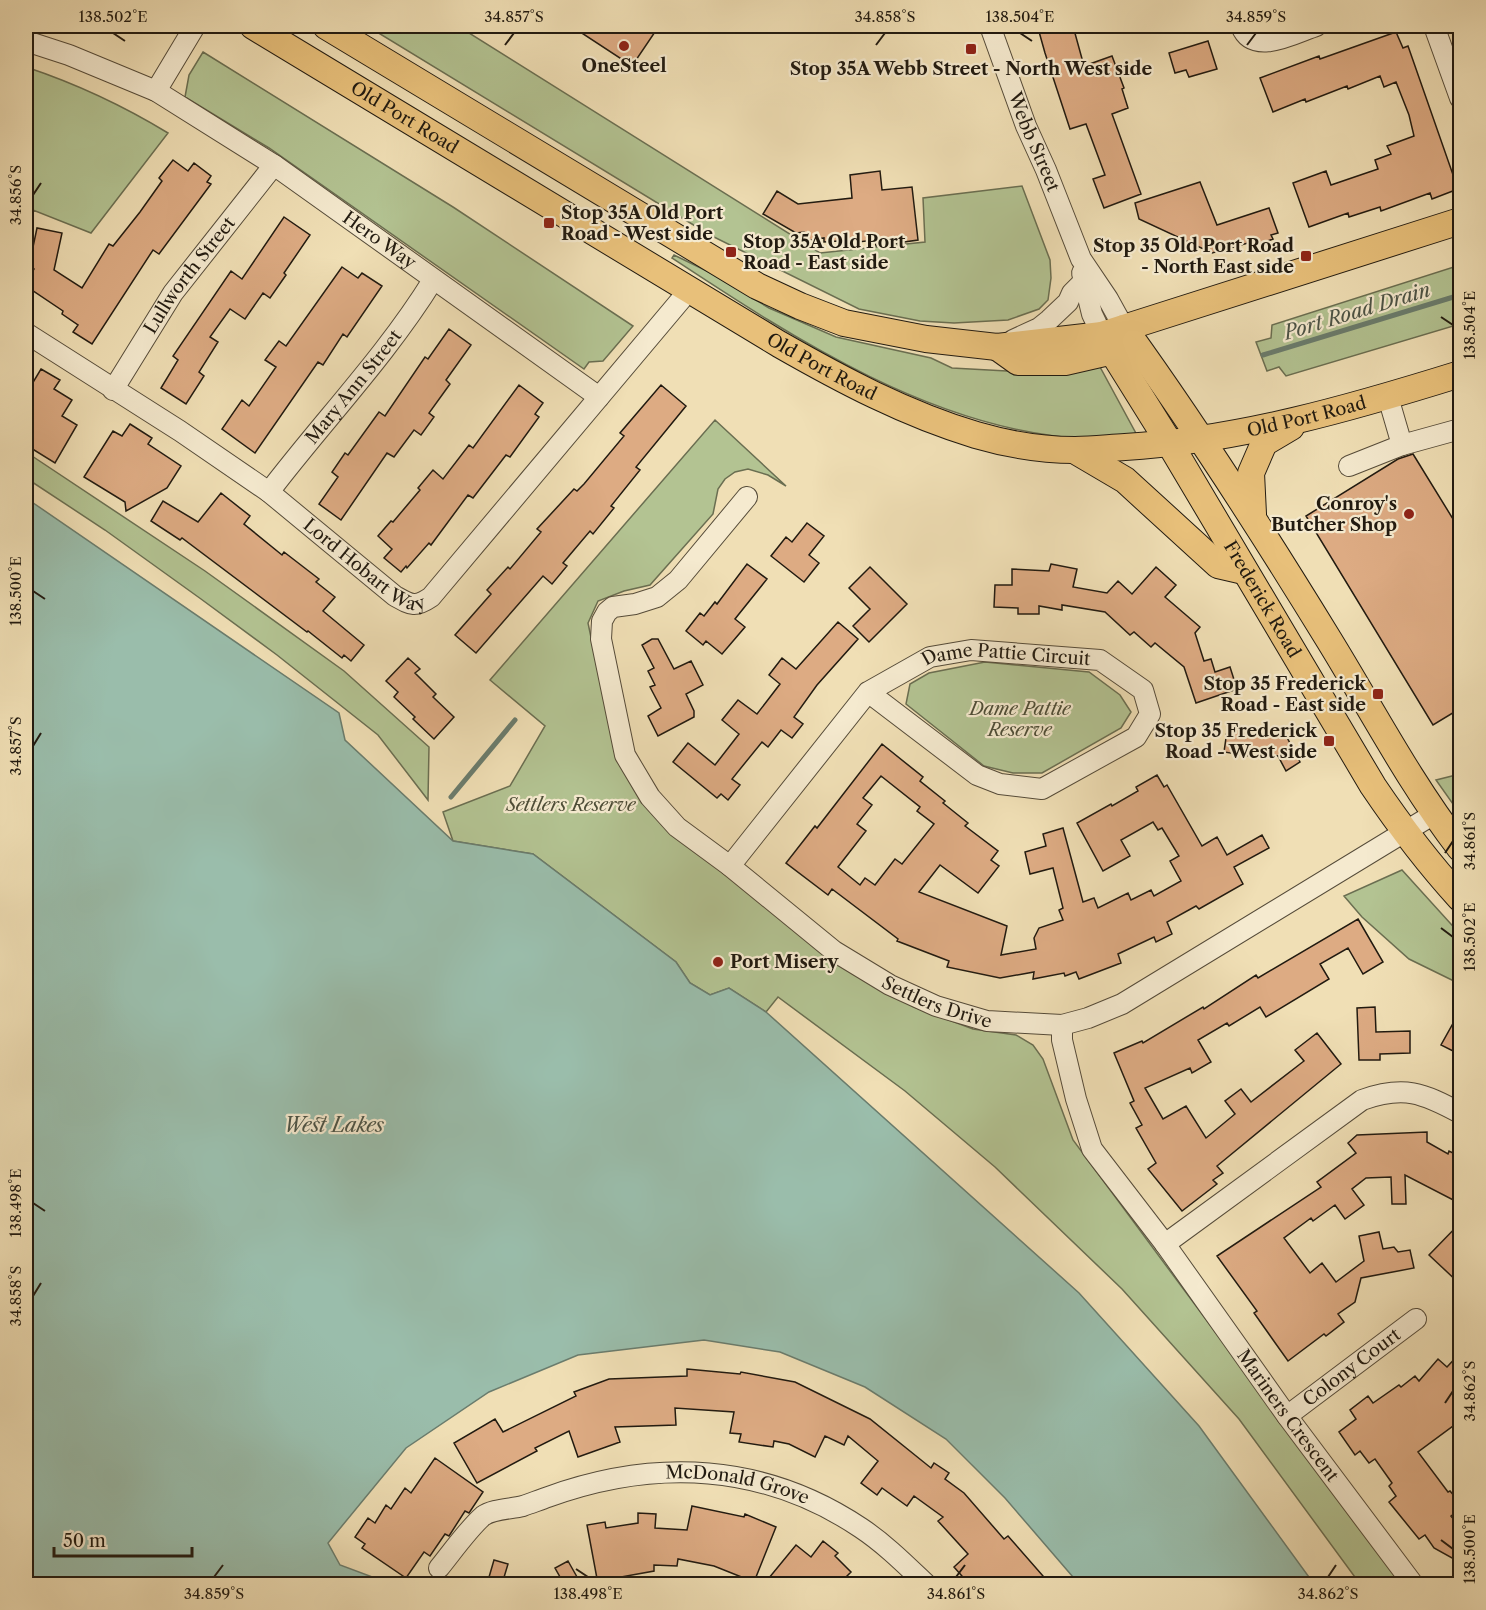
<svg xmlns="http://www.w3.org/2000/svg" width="1486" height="1610" viewBox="0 0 1486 1610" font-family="'Libre Caslon Text',serif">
<rect width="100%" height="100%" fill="#f0dfb5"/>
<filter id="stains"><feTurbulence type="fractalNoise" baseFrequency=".00333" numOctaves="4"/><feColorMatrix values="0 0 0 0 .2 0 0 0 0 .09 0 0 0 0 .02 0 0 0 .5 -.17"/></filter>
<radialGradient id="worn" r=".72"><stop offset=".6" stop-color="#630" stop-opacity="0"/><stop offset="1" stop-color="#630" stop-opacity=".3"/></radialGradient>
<!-- green -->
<path fill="#b3c392" stroke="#6a6e51" stroke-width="1.5" d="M367,26H458L820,253L925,242L923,198L1022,186L1050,260L1051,278L1048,300L1039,309L1008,320L954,323L920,321L859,309L710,235Z
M203,52L453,207L633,326L603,361L589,362L584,369L269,148L185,97L189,75Z
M26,67C77,84 122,105 168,133L91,233L33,210L26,254Z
M674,255L711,273L769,308L836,337L931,358L952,368L1007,371L1100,367L1138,437C1121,437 1104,439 1088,439C936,432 795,339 672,258Z
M1460,265V324L1286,376L1279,367L1267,371L1256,342L1271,338L1272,325Z
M715,420L786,486L768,475L748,469L735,472L725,479L718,489L713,514L650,585L624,591L598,601L588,623L614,747L628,779L662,825L853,974L914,1007L973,1029L1016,1035L1033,1045L1043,1059L1073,1140L1402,1584H1360L1239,1419L1122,1289L995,1167L905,1091L778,997L766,1012L729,988L710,995L690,983L676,962L533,854L453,841L443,812L510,786L545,726L490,680Z
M26,452L205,571L344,671L429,747L428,800L378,735L277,655L201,599L105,530L26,478Z
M985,662L1089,672L1120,695L1131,712L1121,728L1042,773H1013L984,766L906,704L910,684L929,673Z
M1460,774V814L1436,780Z
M1402,870L1460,934V984L1409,959L1362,917L1344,896Z"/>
<!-- water -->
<path fill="#9abdab" stroke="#6a7c6d" stroke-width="1.5" d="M26,498L339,713L345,740L453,841L533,854L676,962L690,983L710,995L729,988L766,1012L1079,1293L1199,1426L1314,1584H1079L1005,1498L946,1439L865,1387L780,1352L704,1340L578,1355L489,1392L406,1448L328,1543L340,1565L391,1584H26Z
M648,1581L716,1584H639Z"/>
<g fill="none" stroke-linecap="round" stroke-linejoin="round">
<!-- stream -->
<path stroke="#6a7c6d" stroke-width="5" d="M1263,355L1460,295
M451,797L515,720"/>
</g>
<!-- building -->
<path fill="#ddab83" stroke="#211a10" stroke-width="1.5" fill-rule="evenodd" d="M571,26H659L632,66Z
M1049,26H1073L1084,66L1112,56L1124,88L1122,89L1128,108L1112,114L1141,194L1104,208L1093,179L1105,175L1086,124L1070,129L1045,53L1038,28Z
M1396,32L1403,48L1408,46L1458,189L1432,199L1430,193L1381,211L1380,207L1349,217L1348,213L1309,227L1293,183L1326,171L1331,185L1378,169L1375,160L1391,154L1387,146L1414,136L1409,115L1396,82L1384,87L1380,76L1348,89L1347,86L1306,102L1305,99L1273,112L1260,78L1319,56L1320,59Z
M1208,41L1217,69L1189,77L1186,70L1175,73L1169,53Z
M173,160L188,171L194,163L211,176L207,182L211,184L159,254L153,250L92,344L73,332L78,325L62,314L63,311L26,286V283L34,269L29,266L37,228L62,233L54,270L82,288L109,244L113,246L140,212L162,181L159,178Z
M880,171L882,190L912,187L918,240L876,246L875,240L840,244L838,241L824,242V238L805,241L804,232L796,233L763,214L777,191L798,204L852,198L850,175Z
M1200,182L1217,225L1269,208L1278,233L1271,235L1273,239L1257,245L1256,242L1248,243L1212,253L1139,219L1135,203Z
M284,217L310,235L284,273L286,275L270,298L263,293L245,319L230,309L210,337L218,342L199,372L204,376L186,404L161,388L178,360L173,356L231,271L242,279Z
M342,267L358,278L362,273L382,286L347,337L343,334L323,365L318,362L255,453L222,429L242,400L249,406L276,367L265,360L279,341L286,346Z
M449,329L471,345L446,380L450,384L429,413L434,417L421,435L414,430L394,457L387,453L341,520L319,504L338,477L332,472L345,453L348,455L379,412L385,416L425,357L428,359Z
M41,369L60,380L54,389L72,400L62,416L77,425L55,463L26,445V394Z
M519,385L543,403L535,414L539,417L510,457L506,455L473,498L468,495L431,545L429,543L407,568L406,566L401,572L384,558L392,549L378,536L391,521L393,522L420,490L418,488L433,470L443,479L469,445L473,448Z
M661,385L686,406L636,467L640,470L611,506L614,508L593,534L590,531L563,563L567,566L552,584L543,576L476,653L455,635L491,594L487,590L508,567L510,569L541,532L537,529L574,489L577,491L584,484L624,436L620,433Z
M130,424L152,438L148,444L181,466L167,488L126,511L125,502L84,477L113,431L122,436Z
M1413,454L1461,532V708L1433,725L1306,516L1398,459Z
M221,493L250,516L244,524L282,555L284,552L319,579L316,582L335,597L323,611L364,645L351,661L344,655L342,658L308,631L307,632L182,538L180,540L151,521L163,501L198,522Z
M807,523L824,536L809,555L819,563L804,582L771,556L786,537L792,542Z
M747,564L767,579L735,619L745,627L722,654L706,641L703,645L686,631L700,613L704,616L715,602L717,604Z
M1051,564L1077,569L1073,587L1107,593L1118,581L1132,594L1156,567L1176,585L1165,597L1200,627L1195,633L1204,661L1211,659L1215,672L1230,667L1237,689L1196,703L1184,667L1155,643L1151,647L1134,632L1130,635L1105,612L1062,605V610L1039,606V614H1018V608L994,607L995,585H1012V569L1049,571Z
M870,567L907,604L869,642L853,626L870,609L849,588Z
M838,622L858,639L817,685L794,717L803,724L792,738L781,730L768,747L762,742L732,779L740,785L728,800L721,794L717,798L673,762L688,743L715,765L739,734L722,720L738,700L757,714L780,684L769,675L782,658L796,669Z
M652,639H658L674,669L691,661L703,685L686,694L694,711V717L658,736L648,716L661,708L650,687L655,685L648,671L654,668L642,645Z
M408,658L420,669L415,673L436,694L433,697L454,717L434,739L413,719L415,717L394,697L398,692L386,681Z
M1228,724L1284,732L1300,762L1286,771L1278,756L1250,752L1249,756L1224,752Z
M882,744L923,777L920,781L945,801L943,803L968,823L965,826L998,851L991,860L999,866L978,893L940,865L919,892L1007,926L1001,955L1036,949L1034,938L1039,928L1063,920L1059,910L1063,908L1053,868L1030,874L1025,852L1046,846L1043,834L1063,828L1083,902L1094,898L1098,908L1128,893L1131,900L1151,890L1154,896L1181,881L1170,861L1179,856L1162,828L1158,830L1153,822L1121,840L1130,856L1103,871L1077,823L1111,804L1112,806L1138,791L1136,787L1157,775L1164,787L1167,785L1202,846L1217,837L1227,855L1262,835L1269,848L1234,867L1243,884L1199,909L1196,906L1167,922L1172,934L1156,942L1154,937L1118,954L1121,963L1079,979L1076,972L1065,976L1064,973L1033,979L1034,972L1000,978L947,967L949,961L897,941L898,939L832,889L828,895L786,863L815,826L817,828ZM881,776L920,807L917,811L934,824L902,864L895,859L875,885L865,878L860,885L838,867L866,831L857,824L872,805L863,798Z
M1358,919L1383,962L1363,974L1348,948L1320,964L1329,979L1266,1017L1260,1007L1229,1026L1227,1023L1198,1040L1211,1062L1192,1073L1190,1068L1145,1088L1163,1119L1186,1106L1206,1138L1235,1114L1225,1101L1241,1089L1251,1102L1304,1061L1295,1050L1317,1033L1341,1064L1217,1166L1223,1173L1213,1180L1217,1184L1182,1211L1148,1169L1156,1163L1136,1128L1142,1125L1130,1103L1134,1101L1114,1053L1142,1041L1143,1043L1203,1007L1204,1009L1256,975L1258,978Z
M1375,1007L1376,1032L1410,1031V1053L1380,1054V1060H1359L1357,1008Z
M1461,1009V1055L1441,1045Z
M1427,1132V1142L1448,1154L1449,1151L1461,1157V1204L1405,1175L1406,1204H1392L1391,1177L1366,1178L1352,1189L1364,1205L1345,1219L1335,1205L1313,1221L1311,1218L1284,1238L1310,1273L1322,1263L1336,1282L1364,1261L1359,1236L1379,1232L1383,1249L1394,1247L1398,1252L1410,1250L1414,1268L1361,1278L1355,1302L1338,1314L1344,1322L1326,1336L1324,1334L1288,1361L1254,1313L1257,1311L1217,1256L1321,1187L1317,1182L1356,1153L1348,1143L1357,1135Z
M1461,1222V1285L1429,1255Z
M1461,1352V1420L1418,1452L1448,1492L1450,1491L1461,1504V1508L1451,1516L1461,1528V1563L1434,1548L1425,1535L1419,1539L1389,1502L1396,1496L1389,1486L1392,1483L1375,1459L1369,1463L1360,1451L1355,1455L1339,1432L1356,1419L1350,1410L1368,1396L1373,1403L1399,1385L1401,1387L1415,1376L1419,1381L1438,1359L1447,1367Z
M687,1369L740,1374L741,1372L795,1382L870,1419L931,1468L934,1463L949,1473L945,1479L964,1493L1004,1539L1008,1536L1050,1584H969L954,1567L968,1554L938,1521L943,1517L914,1496L907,1506L882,1488L877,1495L861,1483L878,1461L848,1436L844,1445L825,1436L815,1457L789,1444L774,1441L773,1447L739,1442L741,1434L730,1433L734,1412L675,1408L676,1425L615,1427L620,1442L578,1457L569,1431L535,1448L537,1451L477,1483L454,1443L495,1419L503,1432L576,1396L574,1392L609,1379L687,1376Z
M435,1458L483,1492L469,1513L465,1511L449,1536L445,1534L430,1556L424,1552L406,1578L362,1548L365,1544L355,1537L368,1518L375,1523L386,1505L391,1509L405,1488L411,1493Z
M692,1506L744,1517L745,1514L776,1527L754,1582L714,1566L678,1559L677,1566L654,1565V1571L615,1578L616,1583L598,1584L587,1525L605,1522L606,1528L638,1523V1513L656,1514L655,1528L687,1530Z
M823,1541L838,1553L835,1556L851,1572L839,1584H764L796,1545L811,1557Z
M494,1560L508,1564L502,1584H487Z
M568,1561L581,1584H564L555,1568Z"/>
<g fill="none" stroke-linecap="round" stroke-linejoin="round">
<defs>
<g id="minor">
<path id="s1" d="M990,26L1026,126L1046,170L1081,259L1108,299L1124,328"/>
<path d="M1241,26C1253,57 1295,33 1316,26"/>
<path d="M1434,26L1460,98"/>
<path id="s2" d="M26,41L69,55L156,91L274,165L599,397"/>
<path d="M156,91L195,26"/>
<path d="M1082,273L1092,314L1102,335"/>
<path id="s3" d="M26,333L180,431L269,492L395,596C411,605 415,608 431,597L690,289"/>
<path d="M1013,340L1039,328L1049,320L1068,302L1072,293L1083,282"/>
<path id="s4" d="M113,390L173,293L274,165"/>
<path d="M1388,397L1402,445L1460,429"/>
<path d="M1349,466L1402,445"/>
<path id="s5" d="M269,492C323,421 386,356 433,280"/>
<path id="s6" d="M747,497L678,580L657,597L635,604L613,607L607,612L602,621L601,639L625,755L650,797L677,827L730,866L834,951L890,985L936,1006L987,1021L1062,1025L1088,1018L1122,1004L1434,814"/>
<path id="s7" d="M730,866L868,692L930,657L971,650L1100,660L1143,690L1150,714L1136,737L1042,789L1000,784L977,775L868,692"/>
<path id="s8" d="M1062,1025V1040L1076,1099L1092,1149L1165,1244L1287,1416L1413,1584"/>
<path d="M1165,1244L1362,1100C1404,1085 1423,1093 1460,1113"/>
<path id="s9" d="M1287,1416L1416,1319"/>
<path id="s10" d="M439,1568C452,1552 469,1528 483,1516C492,1509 511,1509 523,1506C531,1503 540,1500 548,1497C656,1458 764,1463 861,1528C885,1544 905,1564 926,1584"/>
</g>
<g id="major">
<path id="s11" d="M253,26L779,344C842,380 906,414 976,435C1007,444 1043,450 1075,450C1091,450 1108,448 1125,447C1240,440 1351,408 1460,374"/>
<path d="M326,26L757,286L800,306L844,323L926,339L997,347L1102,335L1460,221"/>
<path d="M1124,328C1197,429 1264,534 1329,640C1372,710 1410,783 1460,848"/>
<path id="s12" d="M1102,335L1170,444L1373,786C1400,826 1428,863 1460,898"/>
<path d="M997,347L1018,362H1065L1126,348"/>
<path d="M1074,450L1125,480L1218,565L1244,571"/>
<path d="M1253,514L1251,473L1264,443L1291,427"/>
</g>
</defs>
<!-- minor casing -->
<use href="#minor" stroke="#554b39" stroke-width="22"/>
<!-- major casing -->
<use href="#major" stroke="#211a10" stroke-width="28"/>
<!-- minor -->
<use href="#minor" stroke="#f5eacf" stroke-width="20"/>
<!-- major -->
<use href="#major" stroke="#e8c07a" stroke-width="26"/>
</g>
<!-- ticks -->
<path fill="none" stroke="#211a10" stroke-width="2" d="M113,33L125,41M1020,33L1032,41M505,45L514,33M876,45L885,33M1247,45L1256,33M33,195L41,183M1441,317L1453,325M33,591L45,599M33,746L41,733M1445,853L1453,841M1441,928L1453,937M33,1203L45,1211M33,1296L41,1283M1445,1403L1453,1391M1441,1540L1453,1549M576,1569L588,1577M214,1577L223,1565M956,1577L965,1565M1328,1577L1336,1565"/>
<!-- markers -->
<g fill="#8f2418" stroke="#f5eacf" stroke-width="2">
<circle cx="624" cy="46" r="6"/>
<rect x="965" y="43" width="12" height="12" rx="3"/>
<rect x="543" y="217" width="12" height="12" rx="3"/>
<rect x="725" y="246" width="12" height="12" rx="3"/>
<rect x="1300" y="250" width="12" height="12" rx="3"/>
<circle cx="1409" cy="514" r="6"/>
<rect x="1372" y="688" width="12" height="12" rx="3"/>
<rect x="1323" y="735" width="12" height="12" rx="3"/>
<circle cx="718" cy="962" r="6"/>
</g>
<g text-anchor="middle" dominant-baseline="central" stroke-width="4.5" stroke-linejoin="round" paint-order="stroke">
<!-- poi labels -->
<g font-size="18" font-weight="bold" fill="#211a10" stroke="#f5eacf" text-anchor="end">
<text x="624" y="66" text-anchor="middle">OneSteel</text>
<text x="971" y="69" text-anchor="middle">Stop 35A Webb Street - North West side</text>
<text x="561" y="213" text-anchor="start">Stop 35A Old Port<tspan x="561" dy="21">Road - West side</tspan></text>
<text x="743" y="242" text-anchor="start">Stop 35A Old Port<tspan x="743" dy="21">Road - East side</tspan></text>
<text x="1294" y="246">Stop 35 Old Port Road<tspan x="1294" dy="21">- North East side</tspan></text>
<text x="1397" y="504">Conroy's<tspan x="1397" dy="21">Butcher Shop</tspan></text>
<text x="1366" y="684">Stop 35 Frederick<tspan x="1366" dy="21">Road - East side</tspan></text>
<text x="1317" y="731">Stop 35 Frederick<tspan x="1317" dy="21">Road - West side</tspan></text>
<text x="730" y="962" text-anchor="start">Port Misery</text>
</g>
<!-- street labels -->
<g font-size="18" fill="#211a10" stroke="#f5eacf">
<text stroke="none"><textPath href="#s11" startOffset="177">Old Port Road</textPath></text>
<text stroke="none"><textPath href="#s1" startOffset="124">Webb Street</textPath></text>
<text stroke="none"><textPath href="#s2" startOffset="408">Hero Way</textPath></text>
<text stroke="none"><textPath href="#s4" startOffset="138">Lullworth Street</textPath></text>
<text stroke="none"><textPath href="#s11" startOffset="663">Old Port Road</textPath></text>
<text stroke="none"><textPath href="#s5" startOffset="135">Mary Ann Street</textPath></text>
<text stroke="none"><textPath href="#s11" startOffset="1167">Old Port Road</textPath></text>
<text stroke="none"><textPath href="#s3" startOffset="412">Lord Hobart Way</textPath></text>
<text stroke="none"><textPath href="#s12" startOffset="309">Frederick Road</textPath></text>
<text stroke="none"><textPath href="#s7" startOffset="370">Dame Pattie Circuit</textPath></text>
<text stroke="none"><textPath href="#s6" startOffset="740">Settlers Drive</textPath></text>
<text stroke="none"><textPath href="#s9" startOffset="81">Colony Court</textPath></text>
<text stroke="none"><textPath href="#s8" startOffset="459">Mariners Crescent</textPath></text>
<text stroke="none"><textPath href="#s10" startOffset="330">McDonald Grove</textPath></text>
</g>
<!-- park labels -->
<g font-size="18" font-style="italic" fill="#4d4d37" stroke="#f5eacf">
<text x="1020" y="709">Dame Pattie<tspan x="1020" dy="21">Reserve</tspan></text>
<text x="571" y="805">Settlers Reserve</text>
</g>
<!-- water labels -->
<g font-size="20" font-style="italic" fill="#4b5346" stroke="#f5eacf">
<text transform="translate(1357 311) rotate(-17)">Port Road Drain</text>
<text x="334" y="1125">West Lakes</text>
</g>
</g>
<!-- margin -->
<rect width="1486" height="1610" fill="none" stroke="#f0dfb5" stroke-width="66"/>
<!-- scale -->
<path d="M54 1547v9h138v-9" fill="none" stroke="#211a10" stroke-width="3"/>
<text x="63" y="1547" font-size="18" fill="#211a10" stroke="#f5eacf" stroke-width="4.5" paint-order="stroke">50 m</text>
<rect x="33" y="33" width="1420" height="1544" fill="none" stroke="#211a10" stroke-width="2"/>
<g font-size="15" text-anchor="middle" fill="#211a10">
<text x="113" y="22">138.502°E</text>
<text x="514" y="22">34.857°S</text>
<text x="885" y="22">34.858°S</text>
<text x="1020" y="22">138.504°E</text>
<text x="1256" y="22">34.859°S</text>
<text transform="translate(16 195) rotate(-90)" y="5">34.856°S</text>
<text transform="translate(1470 325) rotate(-90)" y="5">138.504°E</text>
<text transform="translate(16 591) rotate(-90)" y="5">138.500°E</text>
<text transform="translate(16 746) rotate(-90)" y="5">34.857°S</text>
<text transform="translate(1470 841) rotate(-90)" y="5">34.861°S</text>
<text transform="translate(1470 937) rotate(-90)" y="5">138.502°E</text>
<text transform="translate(16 1203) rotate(-90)" y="5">138.498°E</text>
<text transform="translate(16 1296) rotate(-90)" y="5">34.858°S</text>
<text transform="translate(1470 1391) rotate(-90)" y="5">34.862°S</text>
<text transform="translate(1470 1549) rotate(-90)" y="5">138.500°E</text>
<text x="214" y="1599">34.859°S</text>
<text x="588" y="1599">138.498°E</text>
<text x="956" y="1599">34.861°S</text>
<text x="1328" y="1599">34.862°S</text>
</g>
<rect width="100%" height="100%" filter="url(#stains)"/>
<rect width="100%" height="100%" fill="url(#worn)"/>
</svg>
